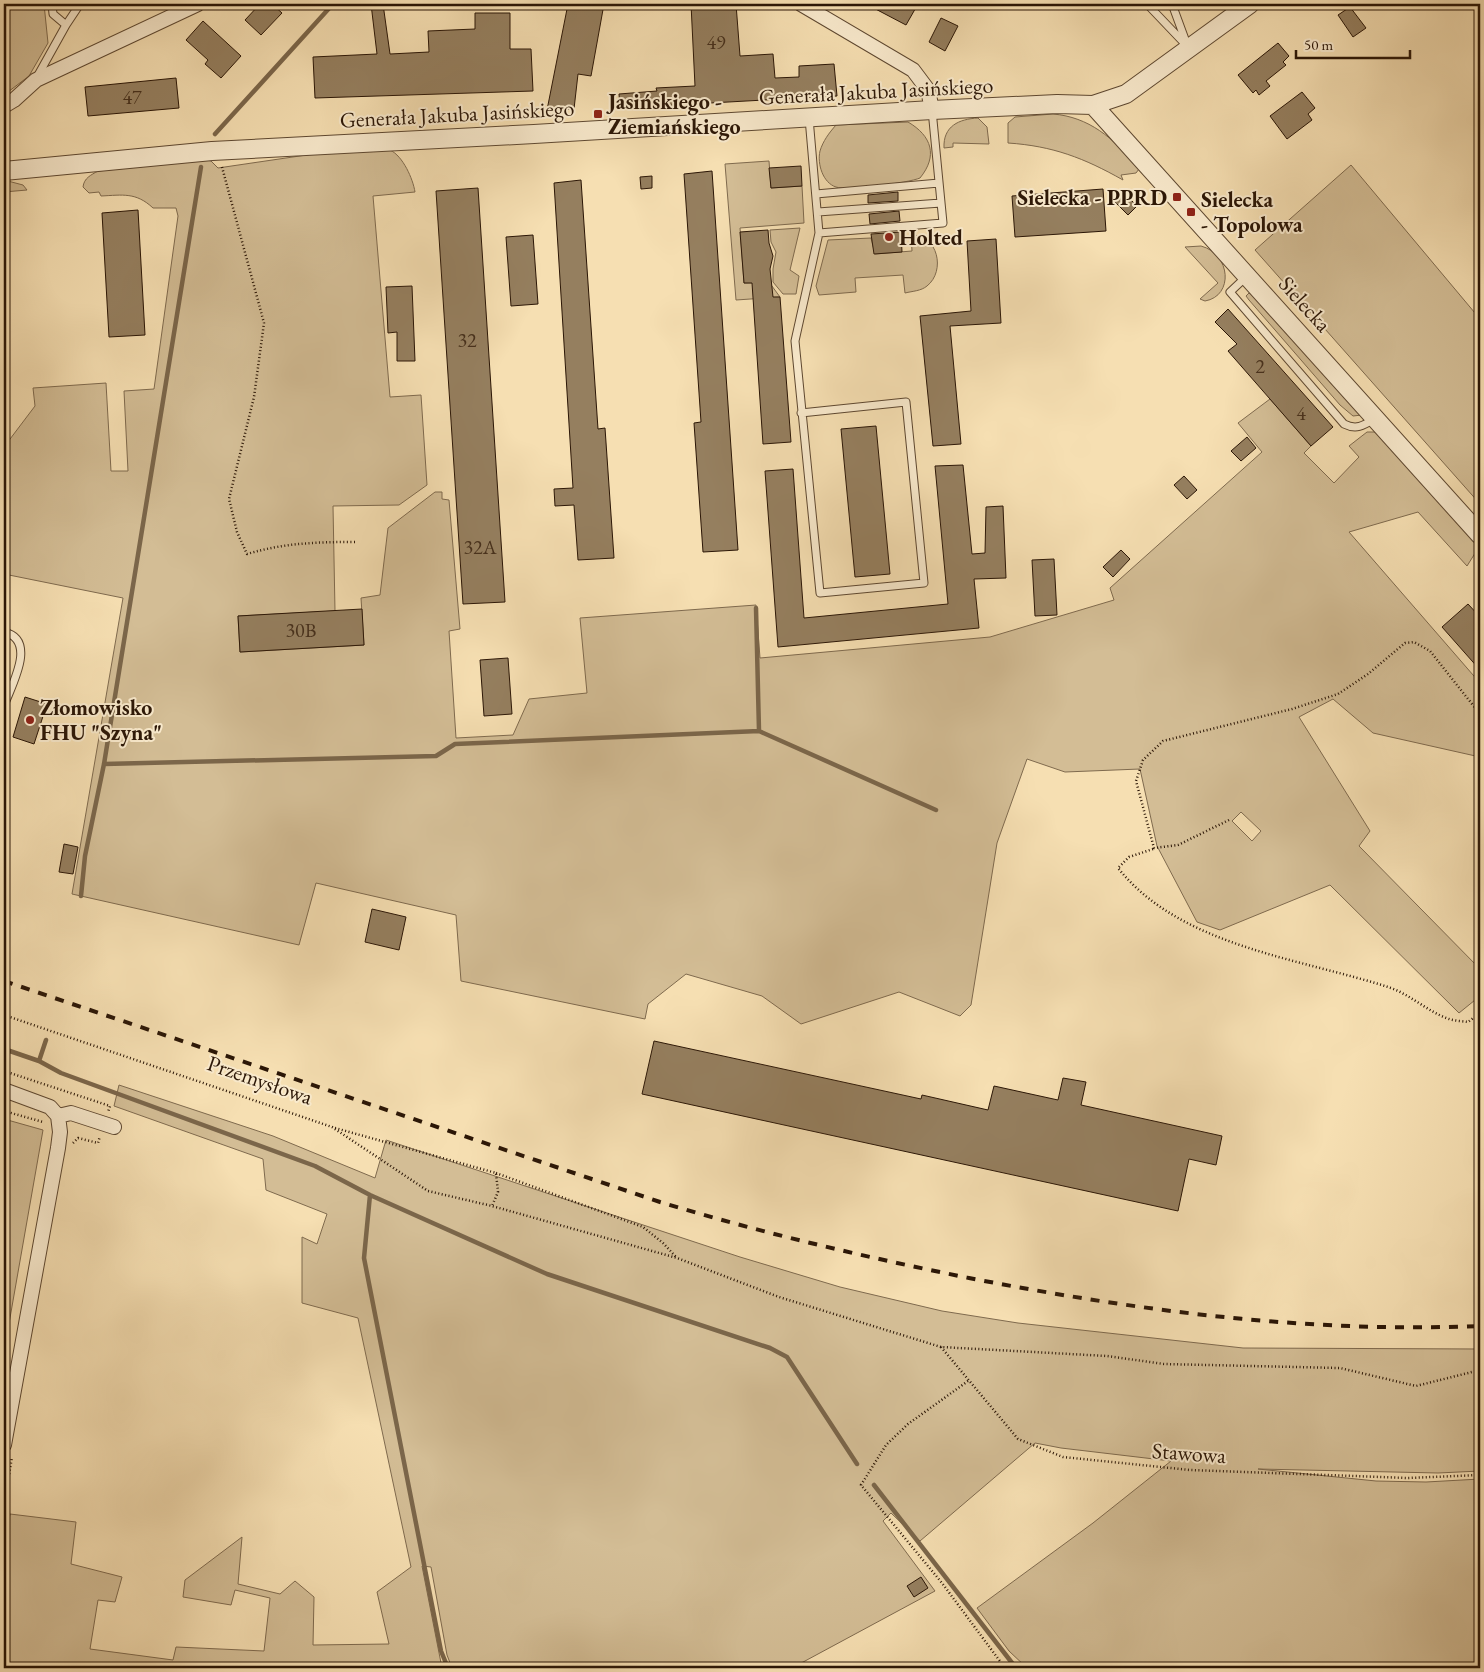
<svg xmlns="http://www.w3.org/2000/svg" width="1484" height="1672" viewBox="0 0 1484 1672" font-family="'EB Garamond',serif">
<rect width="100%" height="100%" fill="#f6dfb2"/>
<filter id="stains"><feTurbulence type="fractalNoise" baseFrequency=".004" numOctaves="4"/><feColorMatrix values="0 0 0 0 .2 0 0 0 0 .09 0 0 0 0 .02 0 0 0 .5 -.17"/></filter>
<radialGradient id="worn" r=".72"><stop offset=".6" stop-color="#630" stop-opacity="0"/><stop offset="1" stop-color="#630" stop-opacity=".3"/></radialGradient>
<!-- green -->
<path fill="#d3bd95" stroke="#7f6a4e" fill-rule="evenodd" d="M4,4H44L48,43L29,76L4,95Z
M1053,114C1089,117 1113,138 1136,165L1139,169L1136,173L1121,175L1123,180C1084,158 1053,146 1008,143V123L1015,117Z
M978,118L987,127L989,144L953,143V147L944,148C943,126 959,119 978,118Z
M908,122C932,136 938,156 920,178C908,183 847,191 836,187C823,183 817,164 820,151C823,141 829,133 836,125Z
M390,150C403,156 413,179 415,192L373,196L390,397L421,395L427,485L399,505L333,506L335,611L238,616L240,652L364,645L361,598L380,595L388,528L435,492H442V499L449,500L460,629L449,631L456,738L513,735L529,699L587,693L580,618L756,605L760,658L990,637L1114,600L1110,588L1262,452L1238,423L1270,399L1311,446L1304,453L1334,483L1359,457L1349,446L1367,432H1378L1479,547L1467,566L1418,512L1349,532L1480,683V757L1373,733L1333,699L1299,717L1370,831L1359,846L1480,969V996L1459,1013L1330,885L1220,930L1197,922L1157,846L1140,769L1065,772L1027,759L997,843L971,1005L960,1016L899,992L801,1024L762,996L686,974L648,1004L645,1019L461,981L456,915L316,883L299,945L72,894L123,598L4,574V447L35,406L33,388L106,383L111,471H128L124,391L154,389L178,216L176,208H153C136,192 123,195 101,196L99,192L89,193L83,187C84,178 91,175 98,171L207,160L211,161L218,168L320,153ZM1241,812L1261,831L1252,841L1232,821Z
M769,161L771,188L802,186L804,223L740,228L744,283L769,282L780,297L736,300L725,164Z
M1351,165L1480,319V504L1255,250Z
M4,180L23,185L27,190L4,192Z
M800,228L790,270L799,276L796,294H783L773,282V269L776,252L771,242L770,230Z
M911,235C938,234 946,271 927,286C921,291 913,291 905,293L903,275L855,278L856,292L819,295L816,286L828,240L871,238L875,254L912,251Z
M1201,246C1231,254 1234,296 1205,301L1200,299L1218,283L1185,247Z
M1249,293L1253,294L1362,415L1353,416L1340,405L1249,300L1246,296Z
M119,1085L273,1136L375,1178L386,1140L740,1257L840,1287L942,1311L1018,1323L1243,1348L1480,1349V1471L1438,1473L1258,1469L1376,1481L1426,1482L1480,1479V1668H1027L1009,1651L977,1608L1093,1523L1171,1461L1061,1448L1035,1443L920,1541L891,1513L883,1521L935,1591L792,1668H452L447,1655L431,1567L422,1566L442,1668H4V1549L10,1514L76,1522L71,1564L122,1577L115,1602L98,1600L90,1649L173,1660L176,1647L264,1651L270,1598L235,1590L231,1605L183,1597L185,1580L242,1537L238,1584L280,1594L295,1581L314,1597L313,1645L389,1644L377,1592L411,1567L358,1318L302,1303V1237L317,1244L327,1214L266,1190L263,1159L114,1106Z
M4,1119L43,1130L4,1352Z"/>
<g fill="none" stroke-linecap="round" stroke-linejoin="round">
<!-- stream -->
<path stroke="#7b664a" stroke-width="4.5" d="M215,134L333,4
M756,608L759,731
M104,764L436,756L455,744L759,731L936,810
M81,896L85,856L104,764L201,167
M46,1040L39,1061L61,1073L315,1166L370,1195L547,1274L770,1348L787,1357L857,1464
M4,1049L39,1061
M370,1195L364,1258L441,1651L448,1668
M874,1485L1016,1668"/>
</g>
<!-- building -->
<path fill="#957f5f" stroke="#2b1606" d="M260,4H272L282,13L261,35L245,20Z
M371,4H383L390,54L429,52L428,31L475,29V13H510V49H531L533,91L315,98L313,57L377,54Z
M568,4H604L591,76L578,74L574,109L547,110Z
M691,4H736L740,56L773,54L775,78L799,77V66L834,64L837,96L620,108L619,94L657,91L656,88L695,86Z
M866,4H918L906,25Z
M1350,7L1366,28L1353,37L1338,15Z
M941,18L958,26L945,51L929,42Z
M203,21L241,56L221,78L205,64L208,60L186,40Z
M1278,43L1289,56L1283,62L1286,65L1266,81L1270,86L1259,95L1256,90L1253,93L1238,75Z
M176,78L179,108L88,116L85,87Z
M1302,92L1315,108L1308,114L1312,120L1287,139L1270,116Z
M801,166L802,186L771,188L769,168Z
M712,171L738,550L703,552L694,423L701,422L684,174Z
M652,176V188L641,189L640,177Z
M581,180L598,429L605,428L614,558L578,560L574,505L555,506L554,489L573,488L554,183Z
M478,188L505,602L463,604L436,191Z
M1103,189L1106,231L1015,237L1012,196Z
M1120,189L1137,206L1128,215L1111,198Z
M898,192V201L868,203V195Z
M138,210L145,335L109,337L102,213Z
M899,211L900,221L870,224L869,214Z
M768,230L769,243L773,256L770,269L773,297H780L791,442L763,444L752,283H744L740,232Z
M901,232L902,252L874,254L871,234Z
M533,235L538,304L511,306L506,237Z
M996,239L1001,323L950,326L961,444L933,446L920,316L971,311L967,241Z
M412,286L415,361H397V332L388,333L386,287Z
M1228,309L1333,427L1311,446L1228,351L1237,344L1215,322Z
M876,426L890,574L855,577L841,429Z
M1247,437L1256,448L1241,461L1231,451Z
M963,465L972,554L985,553L986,507L1003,506L1006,578L974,579L979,628L778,647L765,471L793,469L804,618L948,604L935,466Z
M1184,476L1197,490L1187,499L1174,485Z
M1121,550L1130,559L1113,577L1103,567Z
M1054,559L1057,615L1035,616L1032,560Z
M1468,604L1480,617V670L1442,627Z
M362,609L364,645L240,652L238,616Z
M508,658L512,714L484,716L480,660Z
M25,697L47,704L34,744L13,737Z
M64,844L78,847L73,874L59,872Z
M372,909L406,917L399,950L365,942Z
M654,1041L921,1099L922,1095L988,1110L994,1086L1058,1100L1063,1078L1086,1082L1081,1105L1222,1136L1216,1165L1189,1159L1178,1211L642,1094Z
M921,1577L928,1588L914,1597L907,1586Z"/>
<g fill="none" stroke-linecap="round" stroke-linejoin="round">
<defs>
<path id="service" d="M1147,4L1188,47
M1172,4L1186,42
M66,25L80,4
M37,77L66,25L53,14L52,4
M816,194L939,183
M818,212L941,203
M819,233L943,223L932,110
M1247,276L1230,292L1344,424C1356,430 1363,426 1374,419
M801,413L906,402L924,583L820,593L795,341L819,233L809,118
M4,632C38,640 11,686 4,706"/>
<path id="minor" d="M801,4L913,70L928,90L932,110
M4,106L14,100L36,80L198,4
M4,1090L50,1107L58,1116L71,1113L114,1127
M4,1445L58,1148L60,1132L58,1116"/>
<path id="tertiary" d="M1093,105L1480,535
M4,171L212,151L534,134L932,110L1057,104L1093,105L1126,94L1250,4"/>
</defs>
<!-- service casing -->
<use href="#service" stroke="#5e4831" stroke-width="9"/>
<!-- minor casing -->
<use href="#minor" stroke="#5e4831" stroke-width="16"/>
<!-- tertiary casing -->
<use href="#tertiary" stroke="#5e4831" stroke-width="20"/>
<!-- path -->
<path stroke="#2b1606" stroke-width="2.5" stroke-dasharray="1 2.5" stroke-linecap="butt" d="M222,167L264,323L254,397L229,499L237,532L247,554C284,543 316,542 355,542
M1229,820L1178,845L1154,848L1136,781L1143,760L1163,741L1292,709L1338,694L1368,674L1405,643L1414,642L1430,651L1480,714
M1153,849L1129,857L1118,868C1180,946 1298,958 1388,987C1410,994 1428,1012 1449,1019C1455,1021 1462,1021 1468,1022L1480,1013
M4,1015L332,1127L428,1191L492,1206L677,1258L779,1297L941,1347L1107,1356L1164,1364L1340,1368L1416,1386L1480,1370
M4,1071L110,1106L108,1112
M4,1111L43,1122
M335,1128L496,1173L498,1192L492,1206
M73,1143L78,1138L98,1143L100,1136
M496,1173L643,1227L663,1243L676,1257
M941,1347L1018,1439L1063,1457L1190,1470L1408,1478L1480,1475
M968,1381L908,1424L886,1445L861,1485L942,1583L1005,1668
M4,1505L12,1457"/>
<!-- service -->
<use href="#service" stroke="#f9eacd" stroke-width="7"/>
<!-- minor -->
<use href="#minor" stroke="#f9eacd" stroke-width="14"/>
<!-- tertiary -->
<use href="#tertiary" stroke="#f9eacd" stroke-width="18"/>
<!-- rail -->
<path stroke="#2b1606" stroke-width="4" stroke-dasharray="9 9" stroke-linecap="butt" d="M4,981L660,1202C762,1233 865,1257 969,1278C1140,1311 1306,1333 1480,1326"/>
</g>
<!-- markers -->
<g fill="#8f2418" stroke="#f9eacd" stroke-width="2">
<rect x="593" y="109" width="10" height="10" rx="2.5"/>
<rect x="1172" y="192" width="10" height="10" rx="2.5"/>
<rect x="1186" y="207" width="10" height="10" rx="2.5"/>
<circle cx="889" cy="237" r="5"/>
<circle cx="30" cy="720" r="5"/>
</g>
<g text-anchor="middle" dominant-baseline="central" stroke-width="4" stroke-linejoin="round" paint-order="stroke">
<!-- number labels -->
<g font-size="20" fill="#46301c">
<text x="716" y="42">49</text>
<text x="132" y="97">47</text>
<text x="467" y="340">32</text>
<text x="1260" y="366">2</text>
<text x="1301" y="413">4</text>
<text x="480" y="547">32A</text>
<text x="301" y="630">30B</text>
</g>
<!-- street labels -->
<g font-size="22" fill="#2b1606" stroke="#f9eacd">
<text transform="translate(876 91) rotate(-3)">Generała Jakuba Jasińskiego</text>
<text transform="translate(457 114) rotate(-3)">Generała Jakuba Jasińskiego</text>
<text transform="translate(1305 304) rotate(48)">Sielecka</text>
<text transform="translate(260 1080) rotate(19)">Przemysłowa</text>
<text transform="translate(1189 1453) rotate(4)">Stawowa</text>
</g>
<!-- poi labels -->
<g font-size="22" font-weight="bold" fill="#2b1606" stroke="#f9eacd" text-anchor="start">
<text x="608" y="101">Jasińskiego -<tspan x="608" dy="25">Ziemiańskiego</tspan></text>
<text x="1167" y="197" text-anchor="end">Sielecka - PPRD</text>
<text x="1201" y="199">Sielecka<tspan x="1201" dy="25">- Topolowa</tspan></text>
<text x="899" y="237">Holted</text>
<text x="40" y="707">Złomowisko<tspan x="40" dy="25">FHU "Szyna"</tspan></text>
</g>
</g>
<!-- margin -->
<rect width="1484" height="1672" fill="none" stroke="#f6dfb2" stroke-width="20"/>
<rect x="5" y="5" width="1474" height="1662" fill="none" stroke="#2b1606" stroke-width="2.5"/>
<rect x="10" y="10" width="1464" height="1652" fill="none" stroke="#2b1606"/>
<!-- scale -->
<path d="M1296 50v8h114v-8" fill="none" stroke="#2b1606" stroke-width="2.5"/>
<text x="1304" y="50" font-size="15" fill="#2b1606" stroke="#f9eacd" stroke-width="4" paint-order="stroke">50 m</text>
<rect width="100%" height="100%" filter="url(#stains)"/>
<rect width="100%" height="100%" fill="url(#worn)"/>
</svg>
